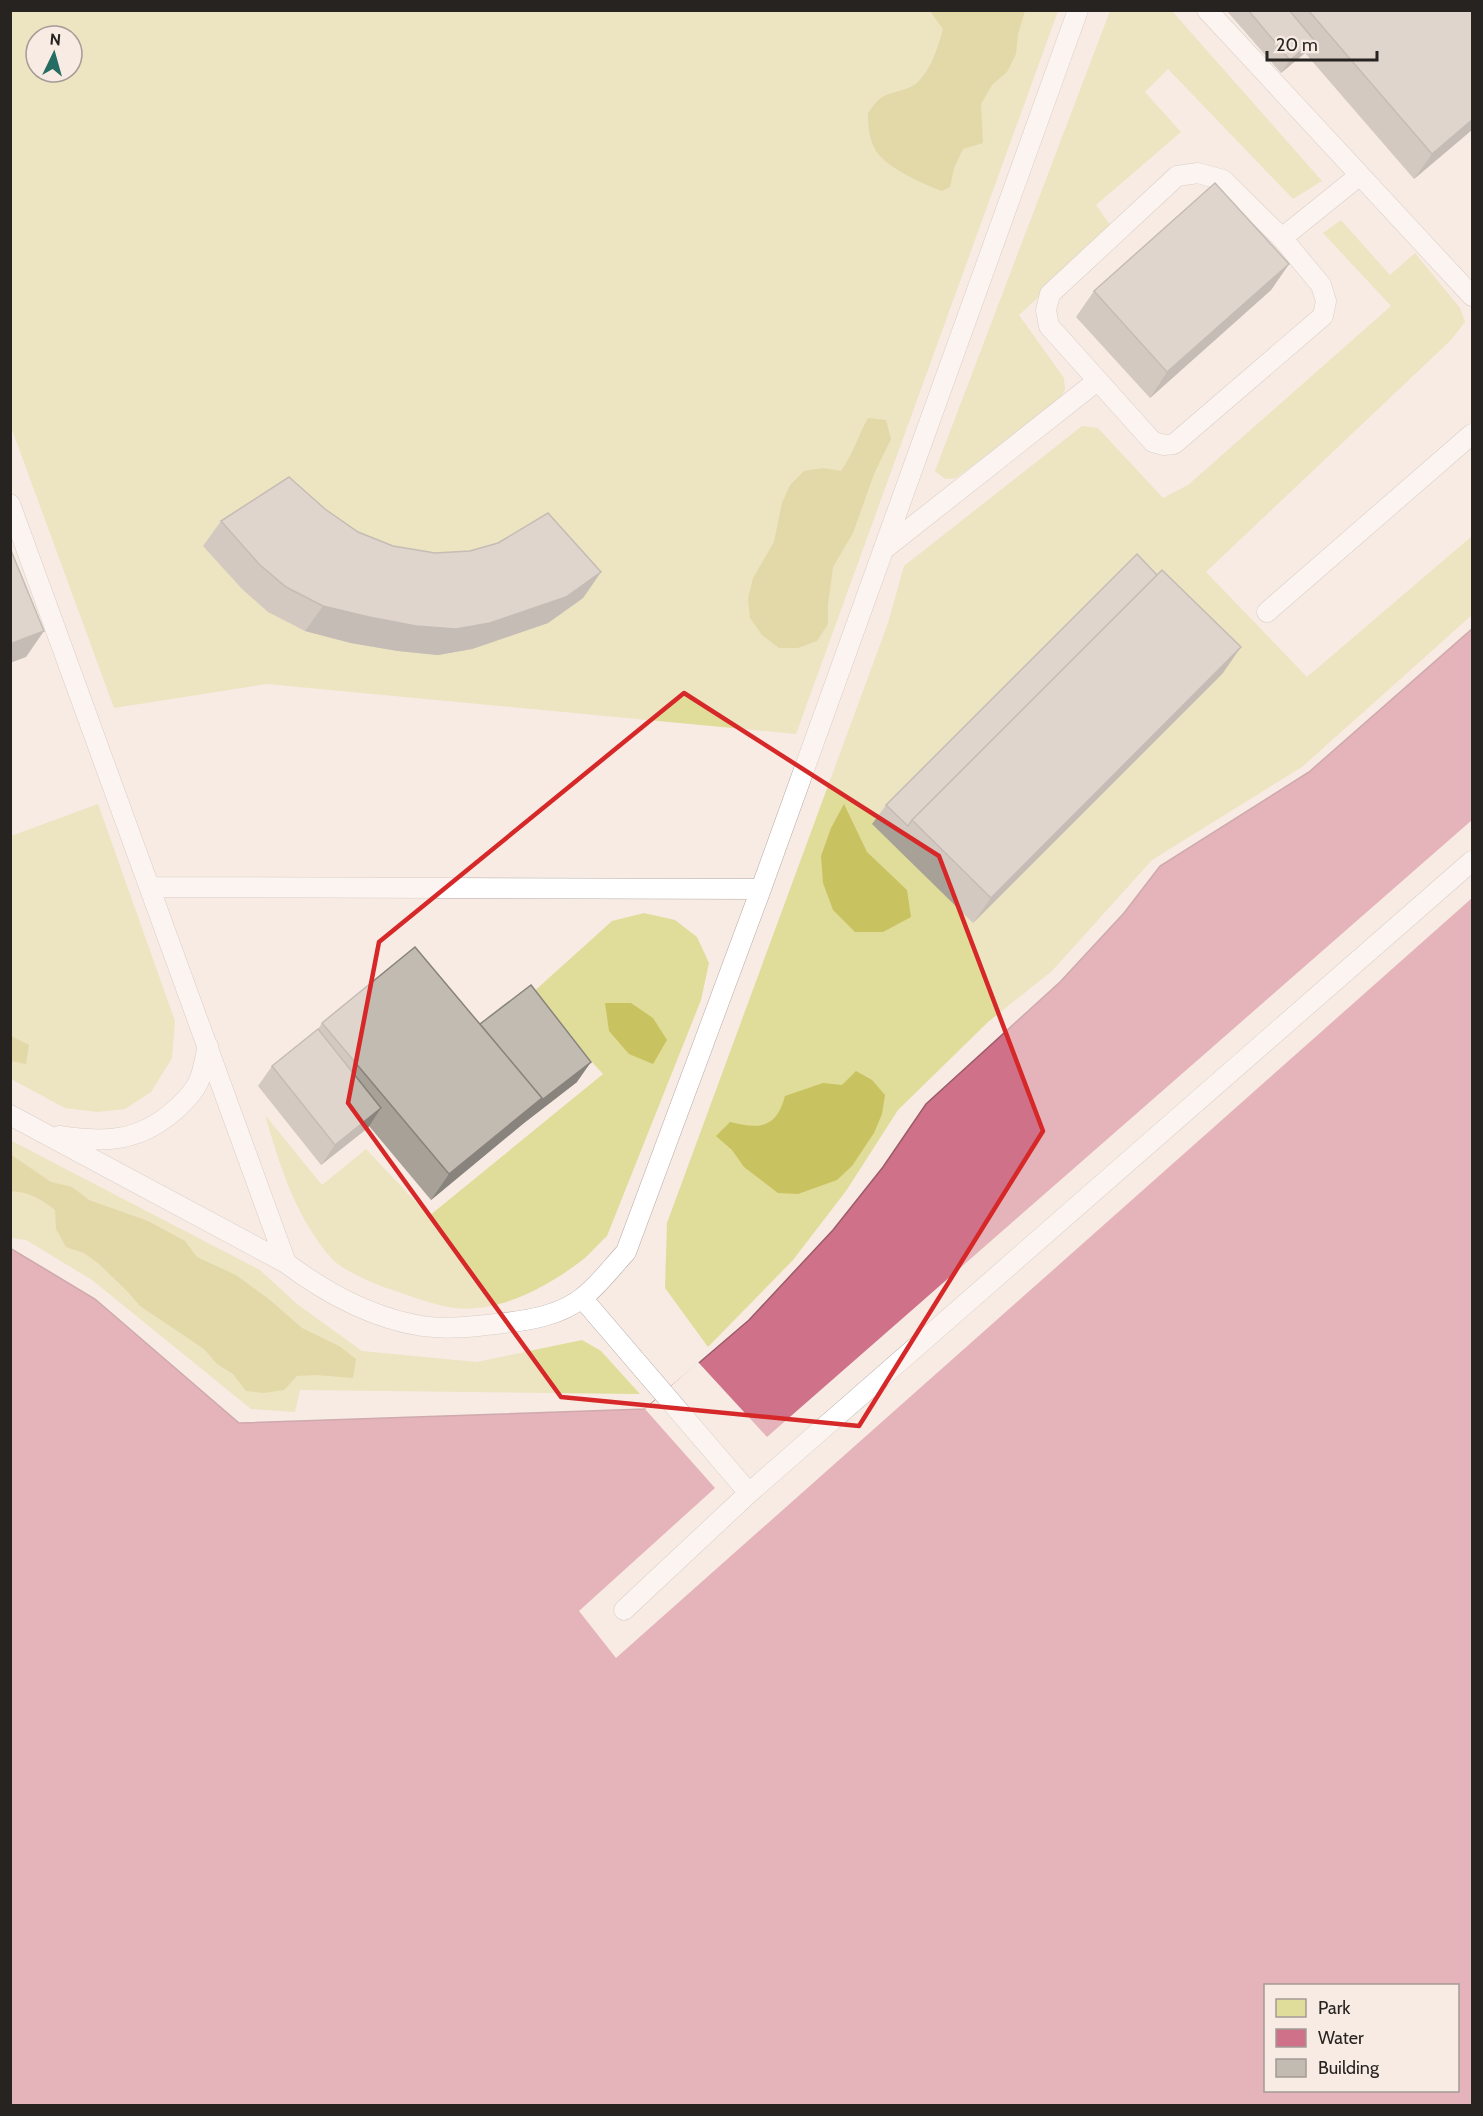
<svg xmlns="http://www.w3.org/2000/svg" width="1483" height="2116" viewBox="0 0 1483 2116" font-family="Cabin,sans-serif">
<rect width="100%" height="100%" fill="#f7ebe4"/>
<!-- green -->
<path fill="#e0dc9a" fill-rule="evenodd" d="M11,11H1058L796,734L267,684L114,708L11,427ZM36,36H72V72H36Z
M1110,11H1172L1322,181L1293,199L1168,69L1145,92L1181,132L1096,205L1113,229L1019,315L1064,378L1065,390L1058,401L956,478L945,479L935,471Z
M1341,220L1390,275L1415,253L1460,308L1465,322L1451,340L1206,572L1307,677L1472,536V615L1302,767L1152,860L1052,971L988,1022L898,1110L846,1191L793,1260L708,1347L665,1288L667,1223L888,623L904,566L1082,426L1098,428L1163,498L1188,485L1391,306L1323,233Z
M98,804L175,1021L172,1058L151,1092L125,1109L97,1112L65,1108L11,1079V836Z
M644,913L675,920L697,937L709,963L701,1000L607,1236C597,1245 588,1257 577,1264C543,1289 498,1313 455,1308C434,1305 412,1297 393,1290C378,1286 342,1270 332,1259C295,1216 281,1169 265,1115L322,1185L366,1149L429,1216L603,1074L530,995L612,921Z
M10,1140L260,1270L297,1304L362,1351L477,1362L582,1340L601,1351L640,1394L300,1390L295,1412L251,1409L92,1280L26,1240L11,1238Z"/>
<!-- forest -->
<path fill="#c9c260" d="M930,11H1025L1018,34L1016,54L1007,72L992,85L981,104L983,143L963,149L954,168L950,187L942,191C923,184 887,168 876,151C869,139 868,127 868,113C872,108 877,99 884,96C895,91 910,90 919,81C932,67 938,47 943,29Z
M868,418L886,420L891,439L874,474L853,533L833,567L828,605V624L817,641L798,648H779L762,635L750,618L748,598L753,578L774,542L782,503L790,485L804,471L823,468L841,471C853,454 858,436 868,418Z
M844,804L867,852L907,890L911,917L883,932H855L833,910L823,883L821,856L831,828Z
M605,1003H631L653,1018L667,1040L653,1064L629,1054L609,1031Z
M11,1036L29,1045L26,1064L11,1061Z
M856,1071L872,1080L885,1095L882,1114L874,1133L852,1166L837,1180L798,1194L778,1193L744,1167L732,1150L716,1136L730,1122C760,1129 776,1129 785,1096L823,1083L842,1085Z
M10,1154L51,1182L72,1187L89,1200L148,1221L185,1241L197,1257L236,1275L270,1300L302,1328L339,1346L356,1359L353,1378L316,1375L297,1376L284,1390L264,1393L246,1391L233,1374L217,1364L204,1349L140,1306L127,1291L99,1264L84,1253L66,1247L56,1229L55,1210C41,1199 29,1192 11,1191Z"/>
<!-- water -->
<path fill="#cf7189" stroke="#9d5a6a" stroke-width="1.5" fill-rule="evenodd" d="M1472,629V2105H11L10,1248L95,1299L239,1423L645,1409L749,1320L833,1230L883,1167L926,1104L1060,982L1124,913L1160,866L1309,772ZM1266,1986H1458V2090H1266Z"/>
<!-- pier -->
<path fill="#f7ebe4" d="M1472,820V898L616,1658L579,1611L715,1488L645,1409L698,1362L767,1437Z"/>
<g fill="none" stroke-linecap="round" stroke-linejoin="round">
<defs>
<path id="service" d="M1207,10L1472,296
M1198,173L1223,180L1282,238L1321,285L1326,301L1323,316L1174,444L1164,445L1153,442L1049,326L1046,310L1050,294L1177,176Z
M1282,238L1360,175
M10,504L286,1263C326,1293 372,1318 422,1326C449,1330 478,1326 504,1323C531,1320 560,1315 582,1298C598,1286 612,1267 626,1252L761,889L1078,10
M883,550L1097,381
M1267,612L1472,434
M150,887L761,889
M10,1115L286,1263
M59,1136C105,1143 139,1142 175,1110C184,1102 196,1090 200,1078C204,1068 205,1057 208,1046
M582,1298L749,1493
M624,1610L749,1493L1472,861"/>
</defs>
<!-- service casing -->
<use href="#service" stroke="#b5aaa3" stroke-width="21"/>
<!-- service -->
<use href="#service" stroke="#fff" stroke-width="20"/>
</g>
<!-- wall -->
<path fill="#a7a198" d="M1226,10H1473V129L1414,179L1305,53L1281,73Z
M1289,264L1271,290L1150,398L1076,317L1094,291Z
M325,509L358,532L393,546L435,553L601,572L583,598L548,623L472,649L438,655L398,651L351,643L305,631L268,612L242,589L203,546L221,521Z
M1223,673L973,923L872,824L886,805Z
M322,1023L480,1024L577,1082L524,1123L431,1200L369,1126L321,1165L258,1086L272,1066L318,1029Z"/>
<!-- shaded-wall -->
<path fill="#88837c" d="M1314,40L1305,53L1281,73L1290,60Z
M1473,119V129L1414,179L1432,154Z
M1289,264L1271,290L1150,398L1167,372Z
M601,572L583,598L548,623L472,649L438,655L398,651L351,643L305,631L323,606Z
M44,631L26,657L10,663V644Z
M1241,647L1223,673L973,923L991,898Z
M591,1062L577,1082L524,1123L431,1200L449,1174L542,1098Z
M381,1108L368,1128L321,1165L335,1145Z"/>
<!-- building -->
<path fill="#c2bbb1" stroke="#88837c" stroke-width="1.5" d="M1248,10H1289L1314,40L1290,60Z
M1308,10H1473V119L1432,154Z
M1215,183L1289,264L1167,372L1094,291Z
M289,477L325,509L358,532L393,546L435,553L470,551L498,543L548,513L601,572L566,597L490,623L456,629L416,626L369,617L323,606L286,587L259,564L221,521Z
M10,548L44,631L10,644Z
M1137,554L1157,575L912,820L908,826L886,805Z
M1162,570L1241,647L991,898L912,820Z
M415,947L542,1098L449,1174L322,1023Z
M531,985L591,1062L538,1103L542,1098L480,1024Z
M318,1029L381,1108L335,1145L272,1066Z"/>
<!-- marked area -->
<path d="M0 0H1483V2116H0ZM684,693L939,856L1043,1131L859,1426L561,1397L348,1103L379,942Z" fill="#f7ebe4" fill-opacity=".55" fill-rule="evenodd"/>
<path fill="none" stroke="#d62828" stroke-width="4.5" stroke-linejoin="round" d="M684,693L939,856L1043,1131L859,1426L561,1397L348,1103L379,942Z"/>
<!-- border -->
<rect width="1483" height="2116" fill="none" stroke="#272320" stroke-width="24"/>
<!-- legend -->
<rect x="1264" y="1984" width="195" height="108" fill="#f7ebe4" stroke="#a49b96" stroke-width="1.5"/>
<rect x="1276" y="1999" width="30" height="18" fill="#e0dc9a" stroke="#a49b96" stroke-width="1.5"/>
<text x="1318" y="2014" font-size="18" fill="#272320">Park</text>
<rect x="1276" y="2029" width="30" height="18" fill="#cf7189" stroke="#a49b96" stroke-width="1.5"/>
<text x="1318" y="2044" font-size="18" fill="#272320">Water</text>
<rect x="1276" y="2059" width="30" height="18" fill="#c2bbb1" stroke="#a49b96" stroke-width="1.5"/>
<text x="1318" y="2074" font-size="18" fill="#272320">Building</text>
<!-- north arrow -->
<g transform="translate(54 54) rotate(5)"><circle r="28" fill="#f7ebe4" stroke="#a49b96" stroke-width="1.5"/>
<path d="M0-4.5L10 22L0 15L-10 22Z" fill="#256c62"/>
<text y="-9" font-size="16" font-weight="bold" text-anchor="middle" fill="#272320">N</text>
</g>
<!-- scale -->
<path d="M1267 51v9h110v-9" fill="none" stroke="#272320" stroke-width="3"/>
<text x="1276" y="51" font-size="18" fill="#272320" stroke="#f7ebe4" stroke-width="4.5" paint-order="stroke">20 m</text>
</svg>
